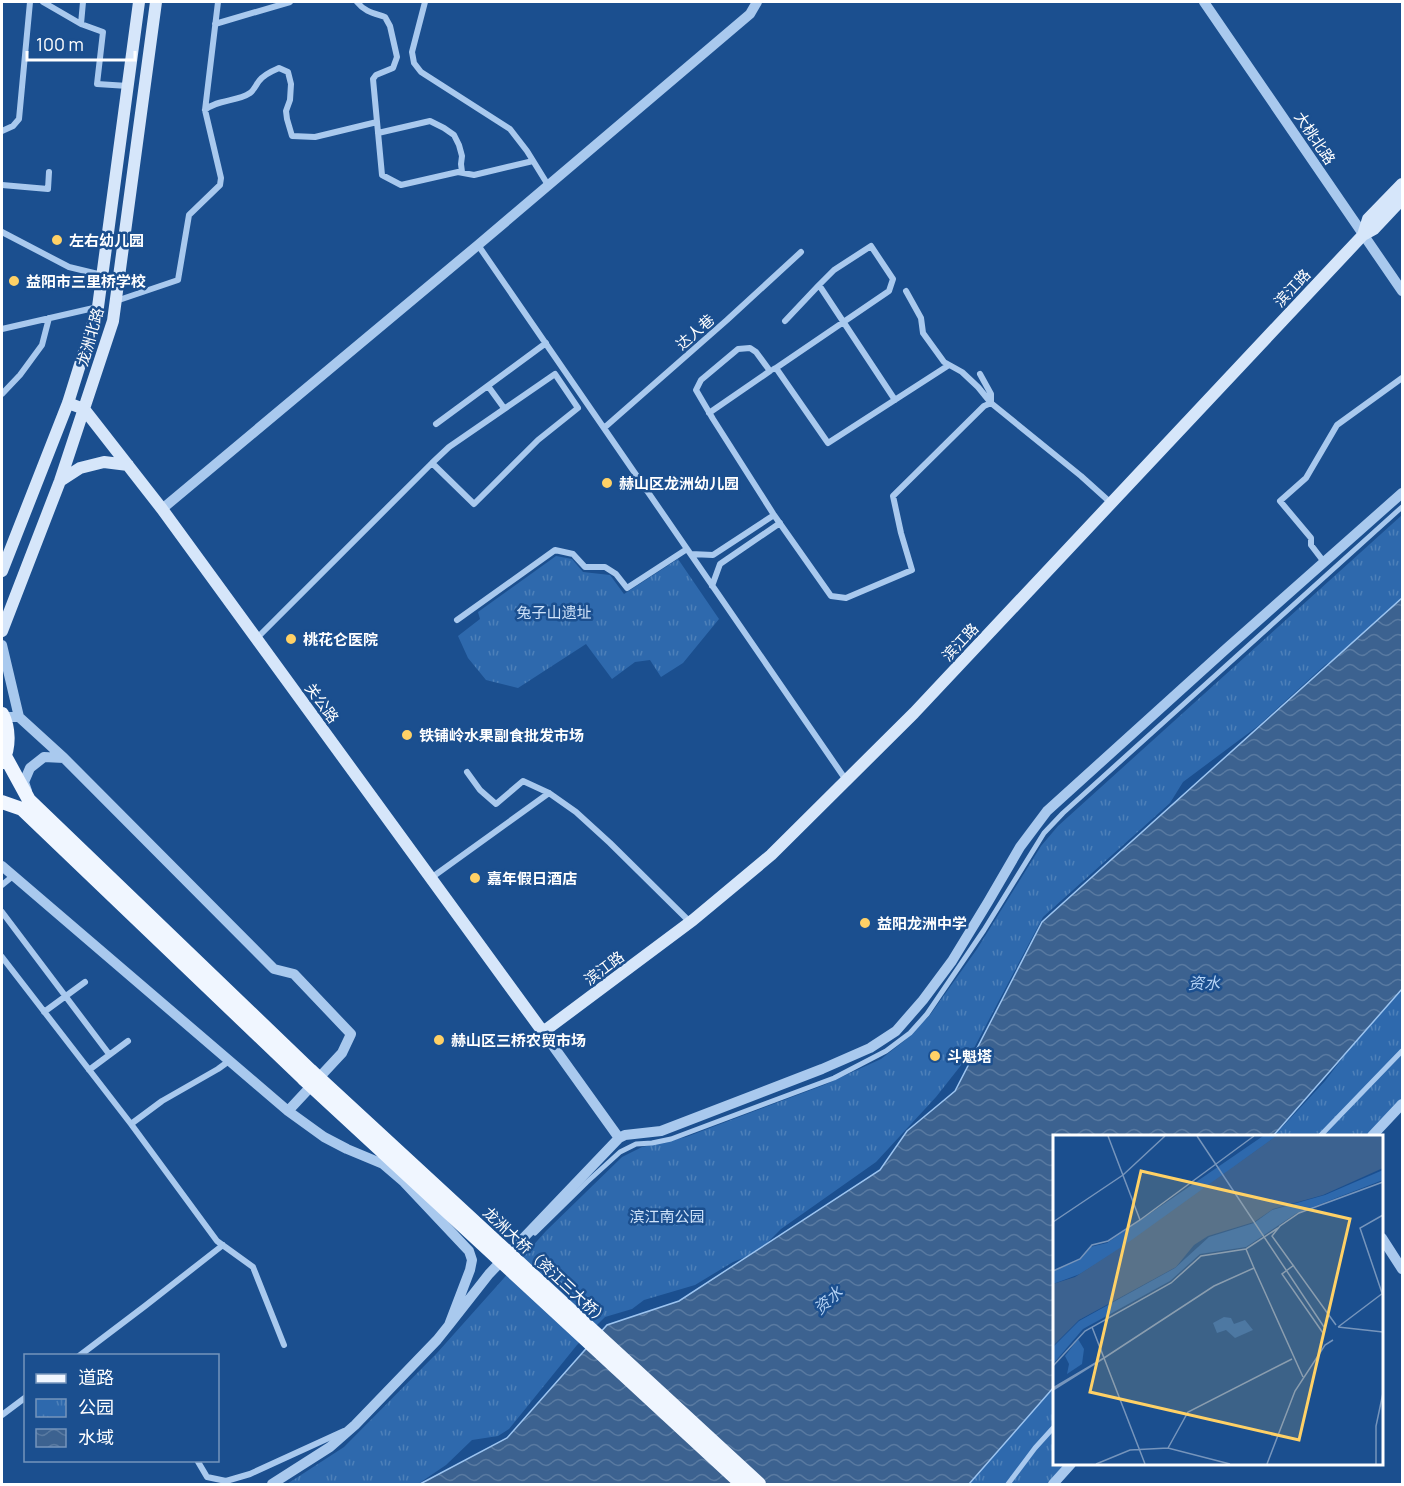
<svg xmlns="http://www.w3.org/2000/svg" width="1404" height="1486" viewBox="0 0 1404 1486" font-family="Manrope,'Noto Sans SC',sans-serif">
<defs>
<pattern id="park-tufts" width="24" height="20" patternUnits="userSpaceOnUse" patternTransform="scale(1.5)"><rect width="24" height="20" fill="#2e69ad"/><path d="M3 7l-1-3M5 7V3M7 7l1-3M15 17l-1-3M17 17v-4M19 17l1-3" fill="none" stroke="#4d80b9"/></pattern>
<pattern id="water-waves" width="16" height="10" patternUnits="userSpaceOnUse" patternTransform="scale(1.5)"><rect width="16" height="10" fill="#3c6290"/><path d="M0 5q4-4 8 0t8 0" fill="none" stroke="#597aa1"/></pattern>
</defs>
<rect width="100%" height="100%" fill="#1b4f8f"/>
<!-- park -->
<path fill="url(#park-tufts)" d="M1402,515V598L1345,652L1325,665L1258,726L1183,782L1170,803L1043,917L973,1050L936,1097L876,1162L781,1229L758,1252L733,1262L695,1285L644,1300L632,1309L605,1317L577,1345L509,1429L498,1436L472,1440L446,1465L418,1484H287L344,1447L437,1353L546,1231L622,1157L642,1147L686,1137L824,1085L881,1059L904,1041L930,1015L977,949L1041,846L1058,826Z
M556,556L572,559L583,572L610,575L624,594L678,559L719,619L683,663L661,677L650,660L635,662L612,679L586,644L518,688L486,680L468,658L458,636L480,619L478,612Z
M1402,980V1100L1368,1136H1274L1325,1081Z
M1054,1381V1464H1067L1048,1484H967Z"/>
<!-- water -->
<path fill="url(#water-waves)" stroke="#9cc4f0" stroke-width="1.5" d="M1402,598V989L1273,1136H1054V1387L969,1484H420L507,1438L607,1325L679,1301L880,1170L907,1131L955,1091L1042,922Z"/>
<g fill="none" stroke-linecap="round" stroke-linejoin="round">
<!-- pedestrian -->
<path stroke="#a9c9ee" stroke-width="5" d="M1320,1136L1402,1051
M535,1233L587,1182L620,1152L636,1144L652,1143L671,1139L834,1078L886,1051L910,1033L927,1014L984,930L1044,833L1063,813L1402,507
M1008,1484L1035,1448L1054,1427"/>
<!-- minor -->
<path stroke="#a9c9ee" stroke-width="6" d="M43,2L81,24
M83,2L81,24L103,32L97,84L128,86
M357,2C365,12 373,13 385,17L390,26L397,57L393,68L376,75L373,79L382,175L401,185L458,172L474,175L533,161
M425,2L412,52L414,63L421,72L510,129L527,151L548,185
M215,24L290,2
M205,110C218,99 237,102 250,93C254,90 256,85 259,81C264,74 272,71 279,68L288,72L291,84L290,100L286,111L287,119L292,136L315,137L377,122
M2,131L13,126L19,119L30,2
M378,133L430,121L444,128L454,135L459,145L462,156L461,164L462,172
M2,185L48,189L49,172
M2,232L69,267L102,275
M478,245L846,780
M906,291L921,318L923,333L944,362L962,372L978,387L991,403L1081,476L1111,503
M116,301L178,280L189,215L220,185L221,178L205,110L218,2
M785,321L819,285L895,400
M2,329L98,307
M776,368L889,291L893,279L871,246L834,270L819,285
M774,369L776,368L828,443L949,365
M555,374L578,408L538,440L474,504L432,463L449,447Z
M488,386L504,408
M2,394L20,375L42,345L49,318
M709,413L770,371L756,352L750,348L738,349L701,380L696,390L713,419L774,515L831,596L846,598L912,570L901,533L893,496L984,406L991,403V394L980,374
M436,424L546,343
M604,428L727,320L801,252
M691,554L713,555L774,515
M1324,562L1311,545V538L1280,501L1306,478L1337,425L1402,378
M712,586L720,564L780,523
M457,620L555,550L573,554L585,567H605L616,574L627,588L687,549
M257,638L432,463
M467,772L480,790L496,804L523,781L549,793L576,812L610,843L690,922
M431,878L549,793
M2,885L13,876
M2,912L109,1054
M2,957L131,1124L217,1241L253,1267L284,1345
M44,1012L85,982
M89,1070L128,1041
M131,1124L162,1101L218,1069L229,1061
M79,1356L145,1306L223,1245
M2,1415L26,1397
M197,1460L207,1477L226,1481L250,1474L344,1431"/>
<!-- tertiary -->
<path stroke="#a9c9ee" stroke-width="10" d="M1204,2L1402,291
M162,509L478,245L750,14L757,2
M2,645L19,717
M4,717H19L64,758L274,969L294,974L351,1034L342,1053L288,1111
M27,791L24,782L30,768L44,757L64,758
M2,866L288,1111L324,1137L347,1149L383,1164L404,1182L469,1251L472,1260L470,1270L449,1325L437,1340L355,1425L330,1447L272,1484
M543,1032L619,1138
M1372,1136L1402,1104
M1382,1238L1402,1269
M449,1325L489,1274L619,1138L625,1135L661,1131L822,1069L870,1048L896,1031L923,1000L952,961L988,902L1020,847L1047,811L1226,649L1402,493
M1053,1484L1071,1464"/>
<!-- secondary -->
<path stroke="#d6e6fa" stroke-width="12" d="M1402,184L1368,219L1363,235L1374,229L1402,199
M68,403L84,409L162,509L543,1032L693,920L771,855L914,713L1363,235
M60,481L80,468L104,462L128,465
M2,571L68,403L98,307L139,2
M2,631L60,481L113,321L156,2"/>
<!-- primary -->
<path stroke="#f0f6ff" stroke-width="14" d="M2,714C9,728 10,747 2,762
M5,756L29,800L311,1071
M2,802L22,809L304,1079"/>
<!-- primary-bridge -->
<path stroke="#f0f6ff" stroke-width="14" d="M311,1071L759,1484
M304,1079L742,1484"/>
</g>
<!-- markers -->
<g fill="#ffd166" stroke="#1b4f8f" stroke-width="2">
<circle cx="57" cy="240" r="6"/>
<circle cx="14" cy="281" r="6"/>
<circle cx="607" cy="483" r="6"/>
<circle cx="291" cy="639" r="6"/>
<circle cx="407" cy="735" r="6"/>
<circle cx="475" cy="878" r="6"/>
<circle cx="865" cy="923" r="6"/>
<circle cx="439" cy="1040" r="6"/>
<circle cx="935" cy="1056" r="6"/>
</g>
<g text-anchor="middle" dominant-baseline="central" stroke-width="5" stroke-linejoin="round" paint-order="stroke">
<!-- street labels -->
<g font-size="15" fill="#fff" stroke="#1b4f8f">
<text transform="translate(1315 138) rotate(56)">大桃北路</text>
<text transform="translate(1292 288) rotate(-47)">滨江路</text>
<text transform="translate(695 332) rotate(-41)">达人巷</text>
<text transform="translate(90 337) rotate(-74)">龙洲北路</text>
<text transform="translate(960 642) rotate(-47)">滨江路</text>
<text transform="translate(322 703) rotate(54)">关公路</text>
<text transform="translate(604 968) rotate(-37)">滨江路</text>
<text transform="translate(546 1266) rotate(43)">龙洲大桥（资江三大桥）</text>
</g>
<!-- poi labels -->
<g font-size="15" font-weight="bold" fill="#fff" stroke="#1b4f8f" text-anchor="start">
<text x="69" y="240">左右幼儿园</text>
<text x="26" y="281">益阳市三里桥学校</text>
<text x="619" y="483">赫山区龙洲幼儿园</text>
<text x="303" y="639">桃花仑医院</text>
<text x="419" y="735">铁铺岭水果副食批发市场</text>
<text x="487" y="878">嘉年假日酒店</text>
<text x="877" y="923">益阳龙洲中学</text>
<text x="451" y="1040">赫山区三桥农贸市场</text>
<text x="947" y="1056">斗魁塔</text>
</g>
<!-- park labels -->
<g font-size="15" fill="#cfe3fa" stroke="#1b4f8f">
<text x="554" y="612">兔子山遗址</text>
<text x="667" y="1216">滨江南公园</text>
</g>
<!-- water labels -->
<g font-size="16" font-style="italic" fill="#b5d3f5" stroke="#1b4f8f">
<text x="1204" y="983">资水</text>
<text transform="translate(828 1300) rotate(-42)">资水</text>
</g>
</g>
<!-- overview -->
<g transform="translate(1053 1135)">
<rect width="330" height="330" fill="#1b4f8f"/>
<path d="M210,1H224L72,111L27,139L0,149V136L26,125L37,112L54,108ZM330,35V45L244,78L193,112L147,119L117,146L30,194L0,229V212L26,186L122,133L156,102L201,88L219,75L272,60ZM171,182L178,183L181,189L192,185L200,195L182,203L173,195L164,198L160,188ZM25,204L31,214L29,229L14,239L16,229L12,221Z" fill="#2e69ad"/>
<path d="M223,1H330V33L270,60L220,74L201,87L155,101L141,110L123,132L26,185L0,211V149L22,142L73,109Z" fill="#3c6290"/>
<path fill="none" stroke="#7695bc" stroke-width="1.5" d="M55,1L87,85M144,1L271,192M330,80L307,93L330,161M0,87L70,40L112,1M193,114L201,133M241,130L229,139L270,198M0,136L27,124L39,110L55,106L87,85L201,1M283,190L219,101L227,91L246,78L330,47M39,192L92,329M285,192L330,158M285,192L330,197M51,223L161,151L201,133L250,242M0,231L32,196L118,148L148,121L193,114L225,93M0,253L51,223L0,255M115,313L135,277L239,224M43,329L77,315L115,313L177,329M214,329L242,256L272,210L280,205M323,329V291L330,258"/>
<path fill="#ffd166" fill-opacity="0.15" stroke="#ffd166" stroke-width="3" d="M88,36L297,84L246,305L37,257Z"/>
<rect width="330" height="330" fill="none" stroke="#fff" stroke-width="3"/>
</g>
<!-- border -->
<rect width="1404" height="1486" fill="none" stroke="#ffffff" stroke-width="6"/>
<!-- legend -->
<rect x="24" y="1354" width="195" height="108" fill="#1b4f8f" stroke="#7695bc" stroke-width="1.5"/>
<rect x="36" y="1374" width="30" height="9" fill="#f0f6ff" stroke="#7695bc" stroke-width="1.5"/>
<text x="78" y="1384" font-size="18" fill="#ffffff">道路</text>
<rect x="36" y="1399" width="30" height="18" fill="url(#park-tufts)" stroke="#7695bc" stroke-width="1.5"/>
<text x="78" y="1414" font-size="18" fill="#ffffff">公园</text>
<rect x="36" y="1429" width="30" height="18" fill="url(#water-waves)" stroke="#7695bc" stroke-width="1.5"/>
<text x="78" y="1444" font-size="18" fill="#ffffff">水域</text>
<!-- scale -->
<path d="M27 51v9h108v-9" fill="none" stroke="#ffffff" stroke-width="3"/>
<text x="36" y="51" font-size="18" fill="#ffffff" stroke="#1b4f8f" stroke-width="4.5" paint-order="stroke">100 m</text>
</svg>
